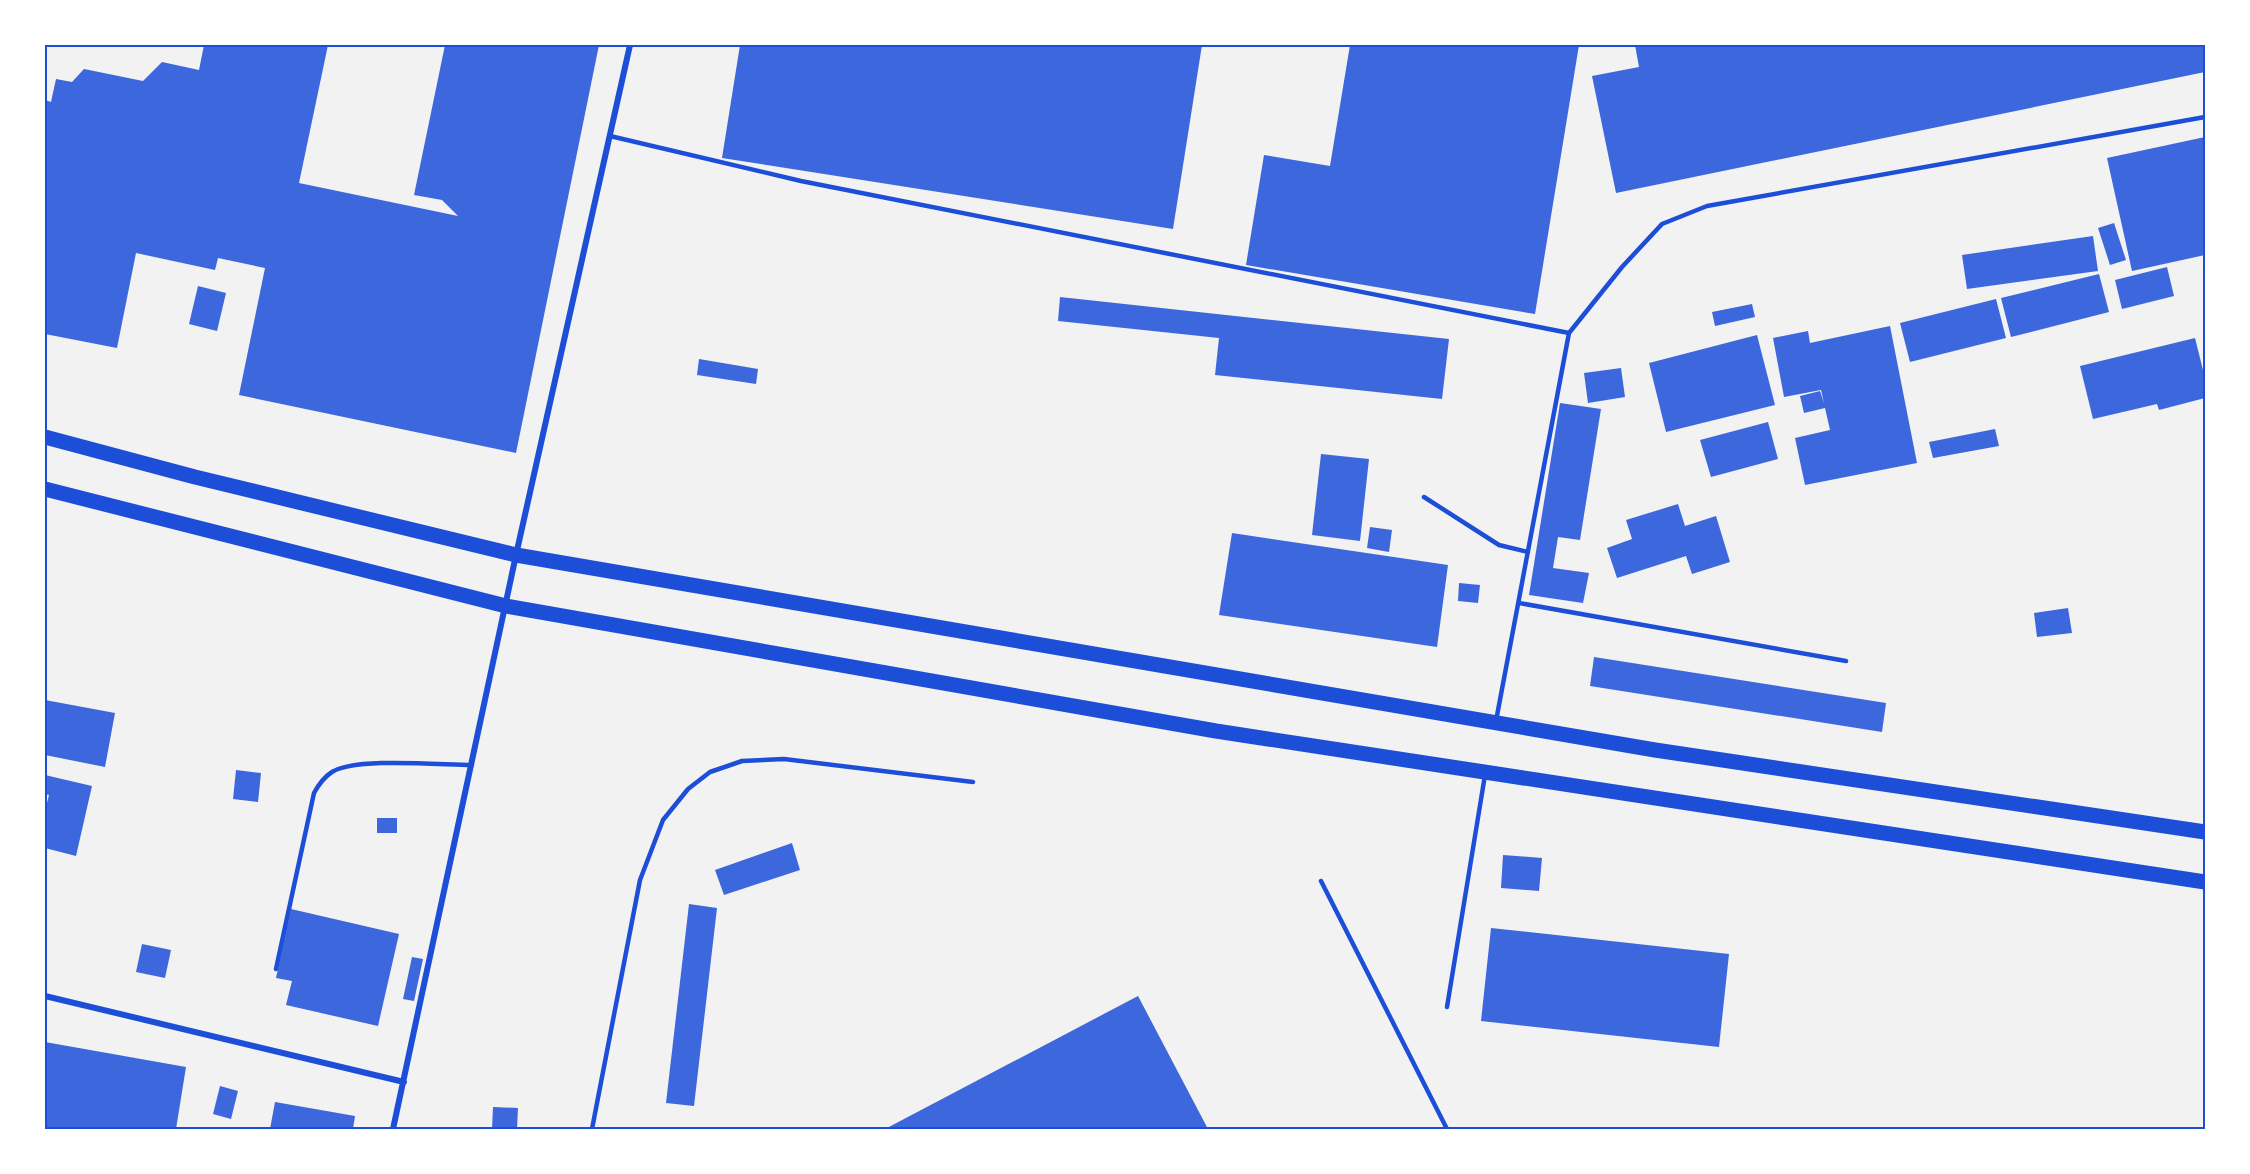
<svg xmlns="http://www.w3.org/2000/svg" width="2250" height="1174" viewBox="0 0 2250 1174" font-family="Signika,sans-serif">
<rect width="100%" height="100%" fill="#f2f2f2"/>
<!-- building -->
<path fill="#3d67dc" d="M204,45H328L299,183L458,216L442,200L414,195L445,45H599L516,453L239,395L265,268L218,258L215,270L136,253L117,348L45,334V100L51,102L56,79L72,82L84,69L143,81L162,62L199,70Z
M740,45H1202L1173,229L722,158Z
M1350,45H1579L1535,314L1246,265L1264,155L1330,166Z
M1635,45H2205V72L1616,193L1592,76L1639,67Z
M2205,137V255L2132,271L2107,158Z
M2114,223L2126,260L2110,265L2098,228Z
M2093,236L2098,271L1967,289L1962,255Z
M2167,267L2174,296L2122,309L2115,280Z
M2099,274L2109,312L2011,337L2001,298Z
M198,286L226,293L217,331L189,324Z
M1060,297L1449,339L1442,399L1215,375L1219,338L1058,321Z
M1996,299L2006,338L1910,362L1900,323Z
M1752,304L1755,317L1715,326L1712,312Z
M1890,326L1917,463L1805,485L1795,438L1830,430L1825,408L1804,413L1800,396L1820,391L1824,403L1821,390L1784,397L1773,338L1808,331L1810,343Z
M1757,335L1775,405L1666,432L1649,363Z
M2195,338L2205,378V398L2159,410L2157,404L2093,419L2080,366Z
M699,359L758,369L756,384L697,375Z
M1621,368L1625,397L1588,403L1584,373Z
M1560,403L1601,409L1580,540L1558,537L1553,568L1589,573L1583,603L1529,595Z
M1768,422L1778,459L1711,477L1700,440Z
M1995,429L1999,446L1933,458L1929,442Z
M1321,454L1369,459L1360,541L1312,535Z
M1678,504L1685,526L1716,516L1730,562L1692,574L1686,556L1617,578L1607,548L1632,539L1626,520Z
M1370,527L1392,530L1389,552L1367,548Z
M1232,533L1448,565L1437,647L1219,615Z
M1459,583L1480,585L1478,603L1458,601Z
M2068,608L2072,633L2037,637L2034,613Z
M1594,657L1886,703L1882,732L1590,686Z
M45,700L115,713L105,767L45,755Z
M236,770L261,773L258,802L233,799Z
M45,775L92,786L76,856L45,848V811L49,795L45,794Z
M377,818H397V833H377Z
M792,843L800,870L724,895L715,870Z
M1503,855L1542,858L1539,891L1501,888Z
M689,904L717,908L694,1106L666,1103Z
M291,909L399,934L378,1026L286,1005L292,981L276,978Z
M1491,928L1729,954L1719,1047L1481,1021Z
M142,944L171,950L165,978L136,972Z
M412,957L423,959L414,1001L403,999Z
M1138,996L1208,1129H885Z
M45,1042L186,1067L176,1129H45Z
M220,1086L238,1091L231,1119L213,1114Z
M275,1102L355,1116L353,1129H270Z
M493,1107L518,1108L517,1129H492Z"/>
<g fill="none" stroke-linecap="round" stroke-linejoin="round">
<!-- service -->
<path stroke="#1d4ed8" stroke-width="4.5" d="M610,136L801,181L1569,333
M1424,497L1499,545L1528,552
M1519,603L1846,661
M1496,721L1569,333L1622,267L1662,224L1707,206L2205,117
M1321,881L1447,1129
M276,969L314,793C319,784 324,777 332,772C355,757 442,765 472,765
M1447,1007L1485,775
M592,1129L640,880L663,820L688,789L710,772L742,761L784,759L973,782"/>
<!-- minor -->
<path stroke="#1d4ed8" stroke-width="6" d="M45,996L404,1082
M393,1129L516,555L630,45"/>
<!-- primary -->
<path stroke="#1d4ed8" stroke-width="15" d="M45,437L195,477L516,555L1655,750L2205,832
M45,489L506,606L1216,731L2205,882"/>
</g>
<!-- border -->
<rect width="2250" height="1174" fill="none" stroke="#ffffff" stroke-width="93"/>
<rect x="46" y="46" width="2158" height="1082" fill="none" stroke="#1d4ed8" stroke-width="2"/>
</svg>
